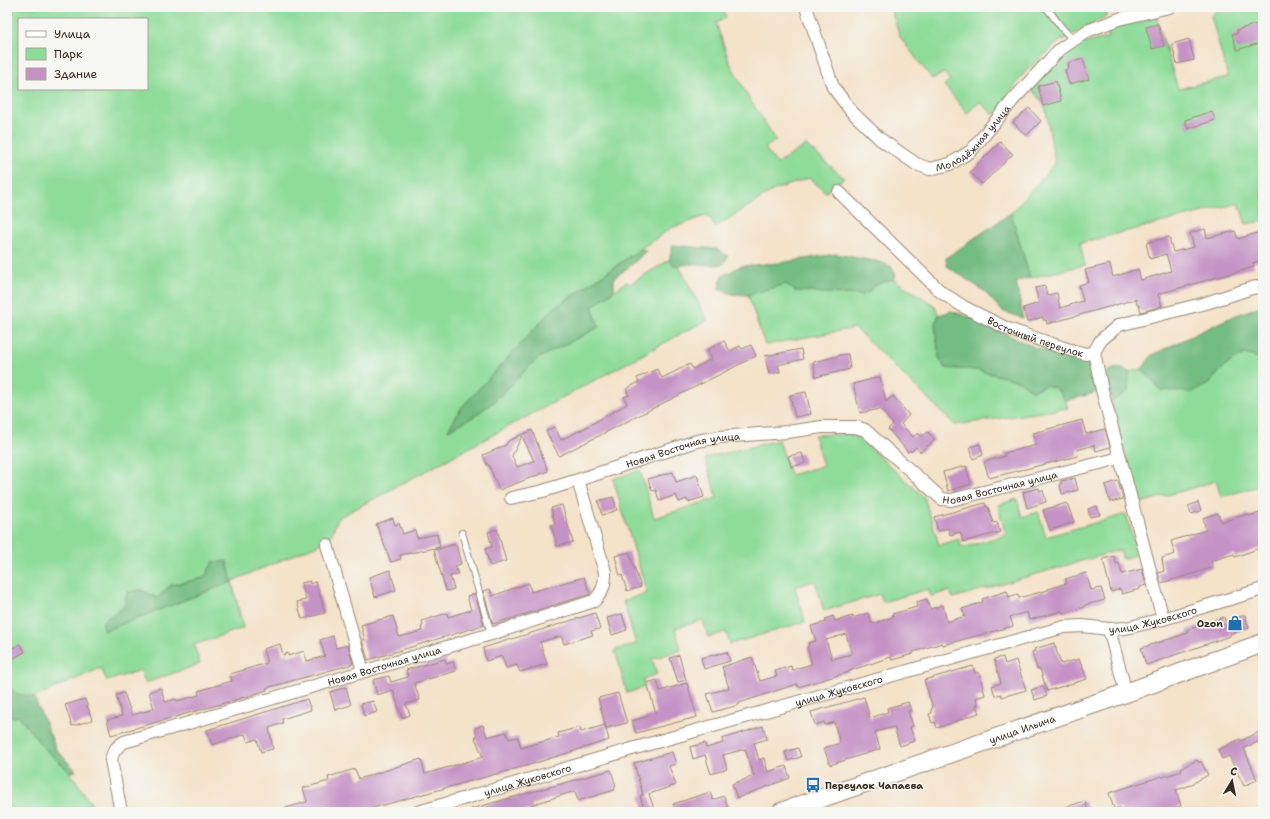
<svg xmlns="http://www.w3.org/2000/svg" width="1270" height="819" viewBox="0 0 1270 819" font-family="'Shantell Sans',sans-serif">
<rect width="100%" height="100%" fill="#f6f6f2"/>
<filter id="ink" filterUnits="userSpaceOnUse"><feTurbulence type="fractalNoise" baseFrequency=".025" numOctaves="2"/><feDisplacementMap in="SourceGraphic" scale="8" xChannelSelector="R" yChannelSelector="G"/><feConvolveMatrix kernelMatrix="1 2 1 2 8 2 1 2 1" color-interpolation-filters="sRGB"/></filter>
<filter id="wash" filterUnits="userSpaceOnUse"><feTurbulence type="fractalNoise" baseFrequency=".012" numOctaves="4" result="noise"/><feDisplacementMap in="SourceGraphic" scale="16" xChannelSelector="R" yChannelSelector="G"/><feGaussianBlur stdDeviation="0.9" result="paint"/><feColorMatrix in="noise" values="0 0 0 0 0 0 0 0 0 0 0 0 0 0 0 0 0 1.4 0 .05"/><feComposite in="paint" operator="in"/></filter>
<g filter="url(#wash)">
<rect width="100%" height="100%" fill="#f4e2c9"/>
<!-- green -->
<path fill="#8fdc9a" stroke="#65835c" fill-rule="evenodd" d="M7,7H723L726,18L716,23L729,61L747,95L776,140L765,148L777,164L806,145L844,178L826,192L809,178L774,190L715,227L708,215L671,228L553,309L462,407L448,430L473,417L496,400L537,359L599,327L592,307L626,282L630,284L669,260L673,266H679L707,320L338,518L329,540L232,581L243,628L194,645L200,664L145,683L141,670L107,681L101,668L34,697L17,694L7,684ZM19,19H147V89H19ZM204,578L104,631L103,621L124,607L141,590L157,598L171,585Z
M890,7H1102L1107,16L1060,41L1024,73L994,115L980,102L967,113L944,85L950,80L944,73L932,79L900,37Z
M1220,7H1263V221L1246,224L1239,203L1080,243L1085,265L1030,278L1011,213L1055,164L1045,105L1031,89L1075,45L1108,38V28L1156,16L1178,89L1228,77L1211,16Z
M893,279L934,305L939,315L935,323L939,357L945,368L977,370L1020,381L1032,391L1045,385C1059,389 1063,394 1068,408L955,425L855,328L765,345L748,295L786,284L873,286Z
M1244,354L1263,359V485L1221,497L1216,481L1137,504L1112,401L1128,391L1129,372L1142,369L1161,390L1207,385L1226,365Z
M846,434L858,437L924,497L939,545L959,539L962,548L1006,535L998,505L1017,499L1022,517L1038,512L1046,537L1126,514L1138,554L1123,559L1120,550L953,598L950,591L931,596L928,589L883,602L880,594L824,611L815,581L795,587L805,622L730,644L726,632L708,637L703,620L675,628L681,650L652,659L657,674L643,679L645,687L627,693L615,650L636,644L623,601L647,593L613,479L640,470L654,518L717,498L705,458L779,440L790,475L823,466L814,435Z
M19,716L41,745L70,772L97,812H7V718Z"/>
<!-- forest -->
<path fill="#73bc82" stroke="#577350" d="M1011,213L1030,278L1016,281L1023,318L1002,311L984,291L947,266L946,258Z
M673,245L716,249L728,256L723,264L716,265L694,264L673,266L669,260Z
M641,249L646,251L635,262L614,278V290L592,307L599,327L537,359L496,400L473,417L448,430L462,407L553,309Z
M836,254L880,262L892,267L896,276L893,279L873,286L870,292L861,295L795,291L786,284L748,295L732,294L719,289L722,276L741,266L779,263Z
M1263,303V359L1244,354L1226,365L1207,385L1192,392L1160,390L1142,369L1152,355L1229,318L1260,306Z
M951,311L966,316L1036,348L1073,356L1091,362L1098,392L1065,401L1057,388L1046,385L1032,391L1020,381L977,370L945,368L939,357L935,323L939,315Z
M1117,367L1129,372L1128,391L1112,401L1106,373Z
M227,561L232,582L104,631L103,621L124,607L127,592L141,590L157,598L171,585L204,578L213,562Z
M7,684L17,694L34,697L56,749L76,771L70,772L41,745L19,716L7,718Z"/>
<g id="blocks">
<!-- building -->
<path fill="#c492c5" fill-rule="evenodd" d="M1260,23L1261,26L1263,25V42L1237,50L1232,34L1238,33L1237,30Z
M1158,24L1164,46L1152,49L1146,27Z
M1189,39L1194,60L1177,64L1172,44Z
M1083,59L1089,79L1069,84L1065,70L1069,69L1068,63Z
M1056,81L1061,101L1043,106L1038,86Z
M1029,108L1041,121L1026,136L1013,122Z
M1212,111L1215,120L1188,129L1185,120Z
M1000,142L1013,154L982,184L970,172Z
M1205,229L1207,238L1235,231L1238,239L1263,231V260L1253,263L1254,267L1158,294L1162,306L1141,312L1139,305H1137L1136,299L1119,304L1047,324L1046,320H1043V317L1027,322L1023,308L1039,303L1035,288L1045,286L1047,295L1057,293L1060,308L1083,301L1079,285L1089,282L1085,270L1110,264L1113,277L1138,269L1141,280L1171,271L1166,254L1150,259L1146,243L1169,237L1173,252L1194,247L1190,233Z
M724,341L730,351L740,346L742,349L751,345L756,356L559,456L546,431L555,427L561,440L581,430L627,404L624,397L629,395L626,389L639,382L637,378L657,369L662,378L690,364L693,369L712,359L707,350Z
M801,349L803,359L778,365L780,372L769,374L765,356Z
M848,354L850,369L816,377L813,362L839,356V355Z
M880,377L886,402L893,396L909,415L901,424L913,437L918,433L921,437L928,432L935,440L920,452L916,447L911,452L910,450L908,452L888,429L893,424L880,409L860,413L853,384Z
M806,392L811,414L795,417L790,395Z
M1082,420L1086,434L1105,429L1110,447L1096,451L1094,445L1077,450L1078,456L989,478L984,462L1005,456L1004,453L1037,445L1033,433Z
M532,430L548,471L499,490L489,465H487L483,455L506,445L508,441ZM522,436L534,461L517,467L512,456Z
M980,444L983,455L973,459L970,447Z
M802,453L805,463L791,467L788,456Z
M966,466L971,484L948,491L943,472Z
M673,472L676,482L697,475L704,497L688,502L687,499L679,502L676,495L659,501L656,490L652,491L648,479Z
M1075,478L1078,490L1062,494L1060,485H1061V481Z
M1118,481L1123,499L1110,502L1105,485Z
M1039,488L1040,491L1043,490L1046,502L1027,508L1023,492Z
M613,497L617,510L602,515L598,501Z
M1198,502L1201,511L1191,514L1188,506Z
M985,503L986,507H988L993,523L997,522L1000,532L963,542L960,532L950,535L948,528L938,531L934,517Z
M1067,503L1074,522L1050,530L1043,510Z
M562,505L573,542L557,546L551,525L555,524L551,508Z
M1097,506L1100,515L1090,517L1088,509Z
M1263,512V547L1235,557L1234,554L1211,561L1213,567L1196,573L1161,583L1158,573L1164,571L1162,558L1175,554L1171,541L1206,530L1203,518L1218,513L1221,522L1248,514L1249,516Z
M393,518L395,525L399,523L403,534L415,530L417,538L437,534L440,547L400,555L401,559L391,562L376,524Z
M497,529L506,561L490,566L485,549L492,547L488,532Z
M456,544L461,564L455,566L458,574L450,576L454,589L446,591L434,550Z
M629,552L641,587L627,591L622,575L620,576L615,556Z
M1114,556L1116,564L1119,563L1122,574L1142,569L1146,585L1140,587V589L1122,594L1120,589L1111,592L1103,559Z
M390,570L396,590L375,597L369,577Z
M1086,573L1091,590L1101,588L1105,600L1085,605V607L1063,613L1062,611L1029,620L1027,612L1010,617L1013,626L943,645L942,643L913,652V654L892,660L891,657L849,671V672L798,687L797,684L739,703V705L713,712L707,694L729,688L722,667L752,657L760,681L777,676L775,671L791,666L792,670L812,664L807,647L809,646L808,643L816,641L811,626L826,622L825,619L833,616L835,621L853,616V618L868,613L872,624L893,617L892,614L917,607L916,602L927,599L930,609L943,605L947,622L965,616L962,609L983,602L982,599L1007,591L1009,597L1018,594L1019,598L1048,590V589L1067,583L1065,579ZM846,634L852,654L832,659L826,640Z
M584,577L590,594L493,624L483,591L490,589L492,596L529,583L531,592Z
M310,581V584L316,582L325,613L302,619L297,602L306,600L301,583Z
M475,594L484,625L368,660L362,640H365L361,625L393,616L399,637L422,631L421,627L423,626L422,621L447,613L448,617L471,610L467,596Z
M595,613L600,629L591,631L593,635L564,644L561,636L540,642L547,664L520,672L517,665L506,668L502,656L486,661L483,648Z
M622,614L627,630L612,635L607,618Z
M1245,615L1249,628L1230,634V636L1146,665L1141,648L1188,633L1187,630L1224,617L1225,621Z
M333,636L336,648L348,645L353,664L266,688L267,690L249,696L111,735L107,720L122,716L116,695L124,693L132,715L154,709L149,692L161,688L165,702L176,699L177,701L199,695L198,691L232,681L230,674L267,663L263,649L280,644L283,655L288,653V656L304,651L307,661L325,656L320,640Z
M1054,643L1061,664L1079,659L1087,679L1047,691L1040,669H1037L1032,652L1035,651L1034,649Z
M20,644L25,652L12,659L7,651Z
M727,652L730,661L704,669L701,658Z
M679,655L686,680L678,682L670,658Z
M1003,657L1005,664L1016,660L1026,690L1002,697L1001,694L995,696L992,686L1001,683L994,659Z
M445,659L447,664L453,662L456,671L414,683L420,700L406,704L410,715L402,718L393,690L377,695L373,680L389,676L391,682L408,677L406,670Z
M973,666L975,673H979L985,695L976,698L978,705H976L979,713L937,728L935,722L932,723L929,714L932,713L931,709L933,708L924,680Z
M657,680L660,691L687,683L697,717L636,733L632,721L656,714L647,683Z
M1043,686L1047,696L1035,700L1031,690Z
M346,687L351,705L335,710L330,692Z
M618,693L627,723L606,728L598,698Z
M864,697L870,718L888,712L887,708L908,702L911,711H908L913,726L910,727L915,741L900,746L894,727L875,732L880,749L830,765L824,748L840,743L834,722L825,725L824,722L815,725L811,712Z
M85,699L92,720L72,726L65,705Z
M307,699L311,710L282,719L283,723L269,728L273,749L261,752L257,739L248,742L245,734L212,745L207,730Z
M373,701L377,712L364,716L361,704Z
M483,725L487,737L506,732L509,739L518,737L521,748L559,737L558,733L580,727L581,732L605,725L609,740L529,765L358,812H283L282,809L307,802L303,788L329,781L328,777L355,769L359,779L421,759L425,774L483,757L475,738L477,737L475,728Z
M763,726L767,739L754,743L759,760L764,758L768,772L786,766L790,778L737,798L732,784L754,776L745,749L723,755L727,769L711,774L705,755L693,759L690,747L705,743L706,748L723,743L722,739Z
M1263,730V740L1244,748L1257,780L1244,786L1229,756L1222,759L1218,750L1240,739L1241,741Z
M798,748L801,757L788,761L785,752Z
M672,752L676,764L669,766L676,785L649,794L655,812H645L640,796L643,795L634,763Z
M1197,760L1199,763L1201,761L1208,775L1186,787L1176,790L1181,806L1160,812H1122L1120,808L1114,809L1109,793L1162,776L1163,777L1182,771L1181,768Z
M611,770L616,786H614L615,790L578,801L575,791L531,805L533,810L525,812H471V809Z
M710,792L713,800L724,796L728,807L712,812H676L673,804Z
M1085,801L1088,812H1057L1056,810Z"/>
</g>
</g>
<g filter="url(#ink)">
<use href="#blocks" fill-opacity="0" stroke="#988674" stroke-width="1"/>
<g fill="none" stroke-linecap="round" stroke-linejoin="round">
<defs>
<path id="service" d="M1046,7L1062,28L1074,41
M462,533L491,634"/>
<g id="minor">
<path id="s1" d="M806,7L833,87L851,111L880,139L916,164L930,169L950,164L971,151L1013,100L1059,50L1087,31L1119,19L1169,7"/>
<path id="s2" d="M839,192L941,292L964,307L1008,329L1067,349L1086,354L1094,352L1101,340L1119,325L1206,303L1252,288L1263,286"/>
<path d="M1094,352L1102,390L1163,619"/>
<path d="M511,498L543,491L578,480"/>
<path d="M327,545L363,671"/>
<path d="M1109,629L1126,693"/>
<path id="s3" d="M121,812L111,760C113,751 116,747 124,742L491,634L594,601C603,592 605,584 605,572L578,480L697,441L720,437L787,432L822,427H856L865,430L942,499L951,500L1120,458"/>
<path id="s4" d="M418,812L649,744L1064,627L1083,626L1109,629L1126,628L1163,619L1263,589"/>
</g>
<g id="primary">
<path id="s5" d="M781,812L1126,693L1263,643"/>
</g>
</defs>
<!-- service casing -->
<use href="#service" stroke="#988674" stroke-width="8"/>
<!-- minor casing -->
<use href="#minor" stroke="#988674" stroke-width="14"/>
<!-- primary casing -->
<use href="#primary" stroke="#988674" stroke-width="20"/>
<!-- service -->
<use href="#service" stroke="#fff" stroke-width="6"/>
<!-- minor -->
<use href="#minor" stroke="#fff" stroke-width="12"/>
<!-- primary -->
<use href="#primary" stroke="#fff" stroke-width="18"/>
</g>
</g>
<!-- icons -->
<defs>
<symbol id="shop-bare" viewBox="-9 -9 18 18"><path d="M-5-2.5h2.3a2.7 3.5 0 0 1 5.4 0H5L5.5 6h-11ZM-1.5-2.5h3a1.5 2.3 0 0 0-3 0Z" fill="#1f6fb2" stroke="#f6f6f2" stroke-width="2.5" paint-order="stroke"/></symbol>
<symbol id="bus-bare" viewBox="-9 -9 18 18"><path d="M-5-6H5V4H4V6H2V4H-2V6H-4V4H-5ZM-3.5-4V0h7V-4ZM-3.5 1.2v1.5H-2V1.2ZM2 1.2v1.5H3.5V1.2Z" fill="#1f6fb2" stroke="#f6f6f2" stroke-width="2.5" paint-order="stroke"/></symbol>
</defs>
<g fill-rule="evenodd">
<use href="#shop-bare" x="1224" y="612" width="22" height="22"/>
<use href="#bus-bare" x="802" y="774" width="22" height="22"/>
</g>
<g text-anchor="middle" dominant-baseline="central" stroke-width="3.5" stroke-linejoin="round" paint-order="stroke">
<!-- street labels -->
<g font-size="10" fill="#3b2a1e" stroke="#f6f6f2">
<text stroke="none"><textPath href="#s1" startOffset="268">Молодёжная улица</textPath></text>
<text stroke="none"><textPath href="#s2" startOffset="248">Восточный переулок</textPath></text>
<text stroke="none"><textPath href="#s3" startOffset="804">Новая Восточная улица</textPath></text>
<text stroke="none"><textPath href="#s3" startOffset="1152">Новая Восточная улица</textPath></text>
<text stroke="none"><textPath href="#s4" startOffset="762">улица Жуковского</textPath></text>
<text stroke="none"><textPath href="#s3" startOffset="347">Новая Восточная улица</textPath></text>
<text stroke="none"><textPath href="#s4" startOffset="438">улица Жуковского</textPath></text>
<text stroke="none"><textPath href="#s5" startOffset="255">улица Ильича</textPath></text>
<text stroke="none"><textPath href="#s4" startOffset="114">улица Жуковского</textPath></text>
</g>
<!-- poi labels -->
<g font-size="10" font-weight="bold" fill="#3b2a1e" stroke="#f6f6f2" text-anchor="end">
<text x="1223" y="623">Ozon</text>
<text x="825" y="785" text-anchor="start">Переулок Чапаева</text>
</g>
</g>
<!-- margin -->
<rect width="1270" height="819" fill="none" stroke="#f6f6f2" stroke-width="24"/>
<!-- legend -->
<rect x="18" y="18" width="130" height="72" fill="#f6f6f2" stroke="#aba49d"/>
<rect x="26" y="31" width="20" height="6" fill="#ffffff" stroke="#aba49d"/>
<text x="54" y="38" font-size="12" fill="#3b2a1e">Улица</text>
<rect x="26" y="48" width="20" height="12" fill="#8fdc9a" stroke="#aba49d"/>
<text x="54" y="58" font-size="12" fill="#3b2a1e">Парк</text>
<rect x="26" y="68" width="20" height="12" fill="#c492c5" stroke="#aba49d"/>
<text x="54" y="78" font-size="12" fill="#3b2a1e">Здание</text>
<!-- north arrow -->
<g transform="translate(1232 781) rotate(10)" stroke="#f6f6f2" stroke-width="3" paint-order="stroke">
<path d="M0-3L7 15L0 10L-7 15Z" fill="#3b2a1e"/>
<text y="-6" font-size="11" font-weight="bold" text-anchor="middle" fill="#3b2a1e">С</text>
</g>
</svg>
